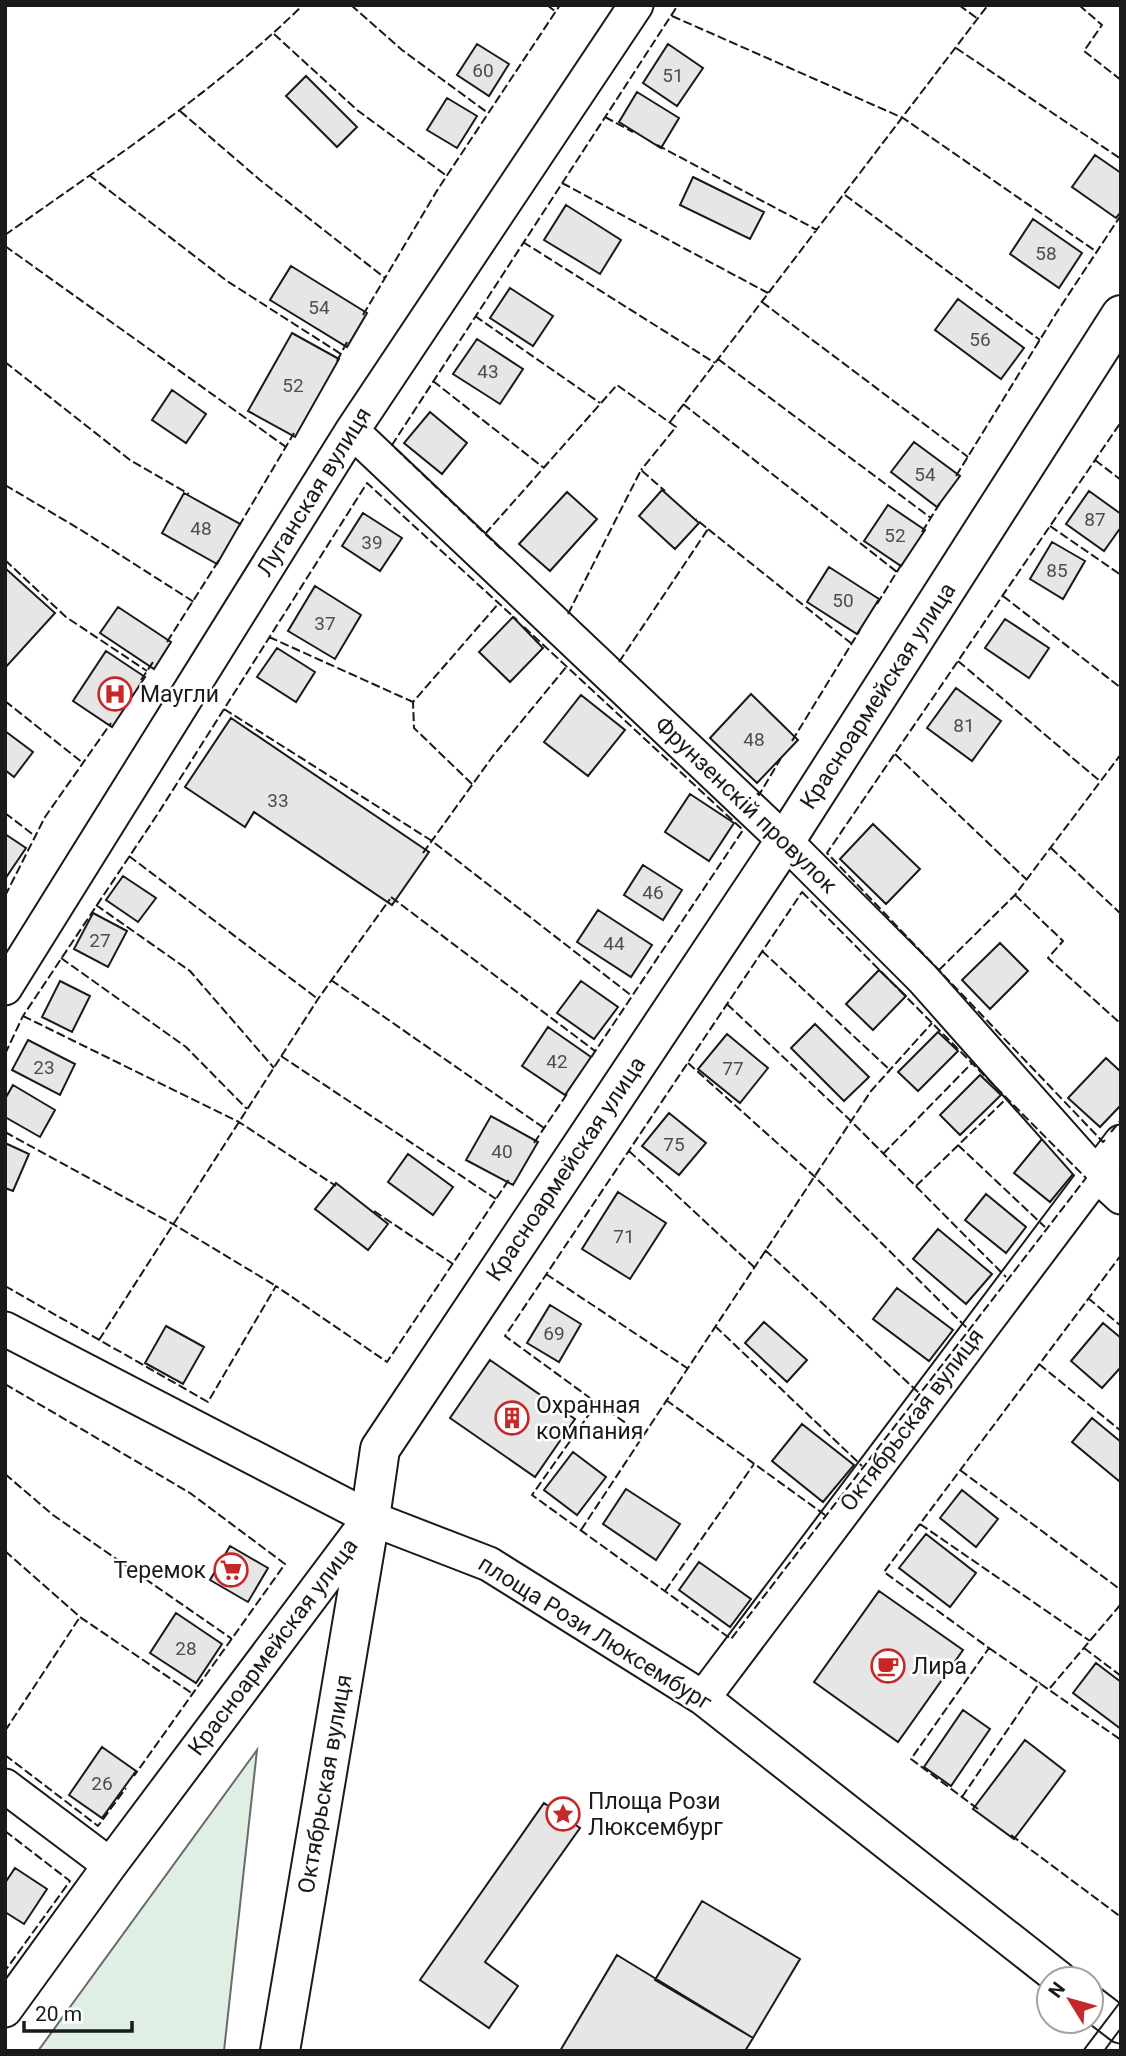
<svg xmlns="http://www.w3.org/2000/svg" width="1126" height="2056" viewBox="0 0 1126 2056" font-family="Roboto,sans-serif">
<rect width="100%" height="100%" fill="#fff"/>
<!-- green -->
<path fill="#e0efe3" stroke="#6a6a6a" stroke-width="2" d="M257,1750L224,2051H38Z"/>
<!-- building -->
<path fill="#e6e6e6" stroke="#1a1a1a" stroke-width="2" d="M477,44L509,64L489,96L457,75Z
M668,44L703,68L677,106L643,83Z
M306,76L357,127L337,147L286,96Z
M637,92L679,118L661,148L619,122Z
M447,98L477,116L457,148L427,130Z
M1095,155L1121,173V212L1116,218L1072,187Z
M693,177L764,212L750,239L680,205Z
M566,205L621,240L600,274L544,240Z
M1033,219L1082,253L1059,288L1010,254Z
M291,266L367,313L347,347L270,300Z
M510,288L553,316L533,346L490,318Z
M958,299L1024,348L1001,379L935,330Z
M292,333L339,359L295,437L248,411Z
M477,339L523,369L500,404L453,374Z
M172,390L206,414L186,443L152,420Z
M430,412L467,443L442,474L404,443Z
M914,442L960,476L937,507L891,472Z
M662,490L699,523L675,549L639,516Z
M1089,491L1121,514V527L1104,551L1066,524Z
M567,492L597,519L550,571L519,544Z
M184,493L240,524L217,564L162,533Z
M888,505L925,530L901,566L864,541Z
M363,513L402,538L380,571L342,546Z
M1052,542L1085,561L1063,599L1030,579Z
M829,567L879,599L857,634L807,602Z
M5,568L55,613L5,668Z
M315,586L361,615L335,659L288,631Z
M118,607L171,642L154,669L100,633Z
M513,617L543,648L510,682L479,652Z
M1005,619L1049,648L1029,678L985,648Z
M277,648L315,672L296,702L257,677Z
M106,651L145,677L112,727L73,701Z
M956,688L1001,721L972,761L927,728Z
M751,694L798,740L757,783L710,738Z
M581,695L625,730L588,776L544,742Z
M231,718L429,852L392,905L254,812L245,827L185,787Z
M5,731L33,752L14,777L5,770Z
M690,794L734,823L709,861L665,832Z
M873,824L920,869L886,904L840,859Z
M5,834L26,848L5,879Z
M643,865L682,890L663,920L624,895Z
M123,876L156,898L138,922L106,900Z
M598,910L652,945L631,977L577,942Z
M93,913L127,931L108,967L74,949Z
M1000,943L1028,971L990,1009L962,980Z
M879,970L906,996L873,1030L846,1004Z
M60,981L90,996L72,1032L42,1017Z
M581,981L618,1007L594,1039L557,1013Z
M815,1024L869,1077L844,1101L791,1048Z
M548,1027L591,1057L565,1095L522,1066Z
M938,1032L958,1051L918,1091L898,1072Z
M727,1034L768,1068L740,1103L698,1069Z
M28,1040L75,1064L60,1095L12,1070Z
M1106,1058L1121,1072V1105L1100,1127L1068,1098Z
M980,1075L1001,1095L960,1135L940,1115Z
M13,1085L55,1110L40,1137L5,1117V1099Z
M669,1113L706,1143L679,1175L642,1146Z
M491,1116L538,1142L513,1185L466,1160Z
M1042,1139L1078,1168L1050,1202L1014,1173Z
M5,1143L29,1154L13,1191L5,1188Z
M408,1154L453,1187L433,1215L388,1182Z
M336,1183L388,1224L368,1250L315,1209Z
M618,1192L666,1223L630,1279L582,1249Z
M986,1194L1026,1227L1006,1253L965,1220Z
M938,1229L992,1274L966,1304L913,1259Z
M897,1288L953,1330L929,1361L873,1319Z
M550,1305L581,1324L559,1362L527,1343Z
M764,1322L807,1360L787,1382L745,1343Z
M1103,1323L1121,1338V1367L1102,1388L1071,1361Z
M166,1326L204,1347L183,1384L145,1363Z
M490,1360L575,1419L535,1477L450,1418Z
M1092,1418L1121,1442V1478L1119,1481L1072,1442Z
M802,1424L854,1465L823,1502L772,1461Z
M573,1452L606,1477L577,1515L544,1490Z
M626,1489L680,1524L656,1560L603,1524Z
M962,1490L998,1519L976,1547L940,1518Z
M926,1534L976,1573L950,1607L899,1568Z
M230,1546L268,1568L248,1602L210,1580Z
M699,1562L751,1599L730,1627L679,1590Z
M879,1591L963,1650L898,1742L814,1682Z
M176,1613L222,1644L196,1683L150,1653Z
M1096,1663L1121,1682V1729L1073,1693Z
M963,1710L990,1729L951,1786L924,1767Z
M1025,1740L1065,1771L1014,1839L973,1809Z
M102,1747L136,1771L102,1818L69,1795Z
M544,1803L580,1828L485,1962L518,1986L489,2028L420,1980Z
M15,1868L47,1889L24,1924L5,1912V1883Z
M702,1901L800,1959L753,2038L655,1980Z
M617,1955L753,2038L745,2051H560Z"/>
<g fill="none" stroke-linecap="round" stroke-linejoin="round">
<defs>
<path id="minor" d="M352,431L785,841L923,979L1097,1175L1121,1197
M5,988L352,431L636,5
M5,1329L370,1518L489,1564L703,1698L1060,1979
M703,1698L1121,1142
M5,1786L110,1865
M1091,2003L1121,2026
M5,2010L110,1865L370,1518"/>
<path id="tertiary" d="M280,2051L370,1518L380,1449L785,841L1121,315"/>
</defs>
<!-- minor casing -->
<use href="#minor" stroke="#1a1a1a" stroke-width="37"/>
<!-- tertiary casing -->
<use href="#tertiary" stroke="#1a1a1a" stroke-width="42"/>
<!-- minor -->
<use href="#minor" stroke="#fff" stroke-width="33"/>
<!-- tertiary -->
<use href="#tertiary" stroke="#fff" stroke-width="38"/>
<!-- tram -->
<path stroke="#1a1a1a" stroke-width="2" d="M1083,2051L1121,2001
M1104,2051L1121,2028"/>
<!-- fence -->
<path stroke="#1a1a1a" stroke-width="2" stroke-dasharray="9 3.5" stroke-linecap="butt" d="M351,5L402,50L488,113
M547,5L556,12
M959,5L978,19
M1079,5L1102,25L1084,51L1121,80
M672,16L903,118L1097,252
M274,34L357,110L447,176
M956,48L1121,159
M180,111L260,180L385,278
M605,117L633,132
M657,145L817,230
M89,175L227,281L341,354
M562,183L768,293
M845,195L1040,340
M5,235C108,162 213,93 303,5
M523,242L715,363
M5,246L286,447
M762,302L968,457
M363,315L438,189L560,5
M475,316L600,403
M718,359L931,518
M337,361L347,342
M5,362L130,460L189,494
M433,381L544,468
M683,404L897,572
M670,422L988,5
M1095,460L1121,480
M956,476L1057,312L1121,215
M5,485L81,530L194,602
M239,526L294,433
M1050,526L1121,575
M708,529L852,644
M922,532L940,503
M485,534L617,385L676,427L641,470
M501,549L392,445L678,5
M5,560L66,617L147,671
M1003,596L1121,688
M877,604L903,562
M568,614L641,470L665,491
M524,627L743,830L590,1059
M269,637L413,702
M167,642L219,560
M958,661L1101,782
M619,662L708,529L696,519
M141,680L153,662
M5,701L83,763
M224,709L432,841L632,996
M792,741L860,630
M895,754L1027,880
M472,784L414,728L413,702L499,603
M757,793L759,795L781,758
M5,813L35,836
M1051,848L1121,914
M423,853L493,756L567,666
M129,856L318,999
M802,892L1086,1178L731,1639L532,1495L597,1403L505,1336Z
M1015,895L1063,941L1048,958L1121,1024
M5,896L45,817L111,723
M391,897L595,1051
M96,905L190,971L274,1068
M762,951L890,1070
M61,958L186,1047L247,1109
M939,970L1015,895L1121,754
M331,980L544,1128
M727,1004L851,1121L1006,1277
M23,1016L239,1122L336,1186
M5,1054L23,1016L157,815L367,483L517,620
M281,1056L496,1199
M688,1063L814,1176L967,1328
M5,1132L173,1224L276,1286
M1111,1132L1121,1120
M1105,1140L1103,1142L827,853L1121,422
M534,1143L567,1094
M958,1145L1045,1227
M629,1151L754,1267
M883,1154L972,1063
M916,1186L1007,1098
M374,1211L453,1264
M765,1250L919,1393
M546,1274L687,1368
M5,1286L208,1402L276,1286L387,1362L510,1178
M1088,1298L1121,1326
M715,1326L862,1466
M99,1340L318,999L390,899
M1039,1364L1121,1431
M5,1384L190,1493L285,1564L134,1776
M666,1400L825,1515
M597,1403L643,1435
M960,1470L1121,1590
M5,1474L53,1515L232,1639
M920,1524L1090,1641
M581,1530L871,1091L932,1023
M5,1551L80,1617L193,1694
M665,1591L754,1464
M989,1648L1121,1740
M1084,1648L1121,1676
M1050,1688L1121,1604
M5,1731L80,1617
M5,1755L98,1826L126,1788
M962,1797L1040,1682
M978,1809L911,1759L989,1648L884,1572L1121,1255
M5,1831L70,1881L5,1971
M1011,1835L1121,1917"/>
</g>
<!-- icons -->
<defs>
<symbol id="hospital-ring" viewBox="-11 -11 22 22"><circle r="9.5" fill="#fff" stroke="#c62828" stroke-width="1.5"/><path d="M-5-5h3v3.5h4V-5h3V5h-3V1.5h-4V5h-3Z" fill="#c62828"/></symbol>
<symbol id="building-ring" viewBox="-11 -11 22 22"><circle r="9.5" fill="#fff" stroke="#c62828" stroke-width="1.5"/><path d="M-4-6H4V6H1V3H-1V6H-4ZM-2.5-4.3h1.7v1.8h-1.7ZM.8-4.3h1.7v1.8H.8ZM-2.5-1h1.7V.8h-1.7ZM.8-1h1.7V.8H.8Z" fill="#c62828"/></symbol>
<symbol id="supermarket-ring" viewBox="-11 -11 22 22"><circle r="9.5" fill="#fff" stroke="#c62828" stroke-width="1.5"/><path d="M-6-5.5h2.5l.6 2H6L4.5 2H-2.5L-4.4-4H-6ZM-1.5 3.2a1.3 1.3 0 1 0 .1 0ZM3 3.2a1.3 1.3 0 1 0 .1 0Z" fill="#c62828"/></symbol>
<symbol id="cafe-ring" viewBox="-11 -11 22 22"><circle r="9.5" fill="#fff" stroke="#c62828" stroke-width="1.5"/><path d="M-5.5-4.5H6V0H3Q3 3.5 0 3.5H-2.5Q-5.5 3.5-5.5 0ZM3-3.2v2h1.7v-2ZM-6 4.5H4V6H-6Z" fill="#c62828"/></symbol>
<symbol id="sight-ring" viewBox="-11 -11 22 22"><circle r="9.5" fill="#fff" stroke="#c62828" stroke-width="1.5"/><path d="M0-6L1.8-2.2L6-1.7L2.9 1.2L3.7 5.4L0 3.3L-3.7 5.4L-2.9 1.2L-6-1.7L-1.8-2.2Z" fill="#c62828"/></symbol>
</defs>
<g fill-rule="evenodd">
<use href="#hospital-ring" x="96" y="675" width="38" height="38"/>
<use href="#building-ring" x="493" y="1399" width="38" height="38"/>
<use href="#supermarket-ring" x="212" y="1551" width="38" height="38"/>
<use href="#cafe-ring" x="869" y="1647" width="38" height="38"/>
<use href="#sight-ring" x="544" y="1795" width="38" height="38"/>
</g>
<g text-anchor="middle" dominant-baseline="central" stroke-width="5" stroke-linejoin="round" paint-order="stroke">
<!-- number labels -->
<g font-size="19" fill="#4d4d4d">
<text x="483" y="70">60</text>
<text x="673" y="75">51</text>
<text x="1046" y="253">58</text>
<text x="319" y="307">54</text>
<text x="980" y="339">56</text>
<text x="488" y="371">43</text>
<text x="293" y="385">52</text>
<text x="925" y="474">54</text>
<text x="1095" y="519">87</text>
<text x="201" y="528">48</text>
<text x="895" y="535">52</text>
<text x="372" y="542">39</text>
<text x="1057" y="570">85</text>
<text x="843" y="600">50</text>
<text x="325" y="623">37</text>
<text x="964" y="725">81</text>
<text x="754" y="739">48</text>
<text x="278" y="800">33</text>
<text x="653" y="892">46</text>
<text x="100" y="940">27</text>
<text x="614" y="943">44</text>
<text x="557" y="1061">42</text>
<text x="44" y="1067">23</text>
<text x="733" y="1068">77</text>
<text x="674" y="1144">75</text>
<text x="502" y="1151">40</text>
<text x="624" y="1236">71</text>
<text x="554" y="1333">69</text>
<text x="186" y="1648">28</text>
<text x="102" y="1783">26</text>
</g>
<!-- street labels -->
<g font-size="23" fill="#1a1a1a" stroke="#fff">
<text transform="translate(314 492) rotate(-58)">Луганская вулиця</text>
<text transform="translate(878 696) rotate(-57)">Красноармейская улица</text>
<text transform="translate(746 805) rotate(44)">Фрунзенскій провулок</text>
<text transform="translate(566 1169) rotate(-56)">Красноармейская улица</text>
<text transform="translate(912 1420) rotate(-53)">Октябрьская вулиця</text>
<text transform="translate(595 1633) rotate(32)">площа Рози Люксембург</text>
<text transform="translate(273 1647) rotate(-53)">Красноармейская улица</text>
<text transform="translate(325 1784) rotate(-80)">Октябрьская вулиця</text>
</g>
<!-- poi labels -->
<g font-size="23" fill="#1a1a1a" stroke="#fff" text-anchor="start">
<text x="140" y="694">Маугли</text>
<text x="536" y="1405">Охранная<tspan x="536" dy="26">компания</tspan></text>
<text x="206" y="1570" text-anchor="end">Теремок</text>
<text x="912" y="1666">Лира</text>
<text x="588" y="1801">Площа Рози<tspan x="588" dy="26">Люксембург</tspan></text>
</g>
</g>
<!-- border -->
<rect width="1126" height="2056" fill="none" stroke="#1a1a1a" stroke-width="14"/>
<!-- north arrow -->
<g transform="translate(1070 2000) rotate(307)"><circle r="33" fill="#ffffff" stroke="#a3a3a3" stroke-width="2"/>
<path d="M0-5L12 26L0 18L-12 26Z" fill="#c62828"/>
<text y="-10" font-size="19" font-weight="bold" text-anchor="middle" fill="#1a1a1a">N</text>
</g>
<!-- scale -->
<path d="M24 2021v10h108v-10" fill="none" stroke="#1a1a1a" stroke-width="3.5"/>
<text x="35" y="2021" font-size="21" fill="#1a1a1a" stroke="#ffffff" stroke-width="5" paint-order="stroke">20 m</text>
</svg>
